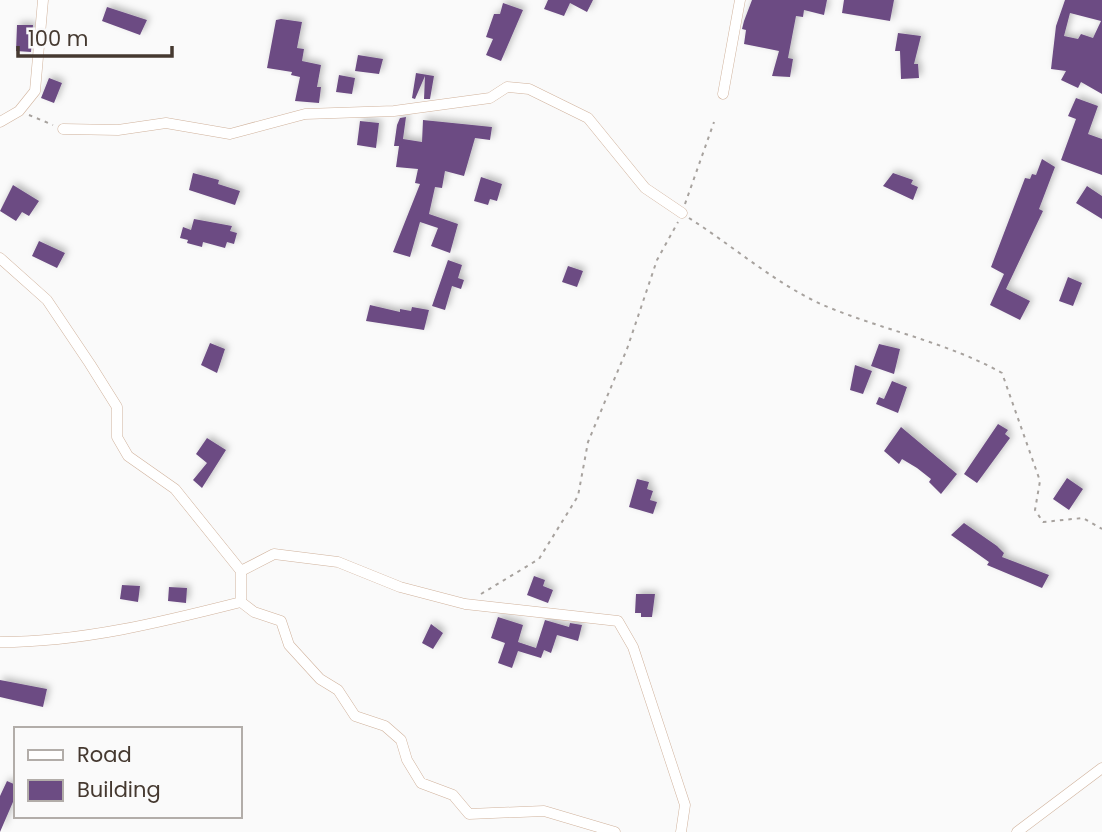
<svg xmlns="http://www.w3.org/2000/svg" width="1102" height="832" viewBox="0 0 1102 832" font-family="Poppins,sans-serif">
<defs>
<filter id="shadow"><feDropShadow dx="3" dy="-3" stdDeviation="3.5" flood-color="#0004"/></filter>
</defs>
<rect width="100%" height="100%" fill="#fafafa"/>
<!-- building -->
<path fill="#6c4c83" fill-rule="evenodd" filter="url(#shadow)" d="M548,0H593L587,12L570,3L564,16L544,9Z
M752,0H827L824,15L804,10L803,17L796,16L788,58L793,59L790,77L772,76L779,51L744,44L746,30L742,29L744,21Z
M844,0H894L890,21L842,13Z
M1065,0H1102V94L1081,82L1078,88L1061,80L1066,71L1051,69L1056,26ZM1070,13L1101,21L1093,38L1081,34L1078,39L1064,36Z
M503,3L523,10L501,61L486,55L493,39L486,37L494,14H500Z
M107,7L147,20L140,35L102,21Z
M281,19L302,22L297,48L304,49L302,61L321,65L317,87H321L319,103L295,101L300,77L291,75L292,72L267,68L276,20Z
M17,25H33L31,52L16,51Z
M898,33L921,36L914,64H918L919,78L901,79L900,51H895Z
M358,55L383,59L379,74L355,71Z
M416,73L434,76L430,99H424L425,76L415,99L412,98Z
M339,75L355,78L352,94L336,92Z
M49,78L62,83L54,103L41,98Z
M1076,98L1098,106L1088,134L1102,139V175L1061,160L1076,119L1068,116Z
M406,117L403,139L422,142L423,120L492,127L490,140L475,138L464,176L445,171L442,188L435,187L429,214L458,224L450,253L431,246L438,228L420,222L410,257L393,252L420,184L415,183L418,169L396,167L399,146H394L397,125L400,118Z
M360,121L379,123L376,148L357,145Z
M1042,159L1055,167L1039,209L1043,211L1006,289L1030,301L1020,320L990,305L1004,274L991,267L1025,178L1030,179L1032,174L1036,175Z
M193,173L219,180L218,184L240,191L235,205L189,190Z
M893,173L913,180L911,184L918,187L913,200L883,186Z
M481,177L502,184L497,201L490,199L488,205L474,201Z
M13,185L39,201L29,216L22,212L16,221L0,211Z
M1087,186L1102,196V219L1076,203Z
M194,219L232,226L230,231L237,233L234,244L227,242L225,248L203,242L202,247L187,243L188,240L180,238L183,227L191,230Z
M39,241L65,253L57,268L32,256Z
M448,260L462,265L458,278L464,280L461,289L452,286L445,310L432,306Z
M568,266L583,271L577,287L562,282Z
M1068,277L1082,283L1073,306L1059,301Z
M370,305L400,312V309L411,311L412,307L429,310L424,330L366,321Z
M210,343L225,349L217,373L201,365Z
M879,344L900,349L894,374L871,366Z
M855,365L872,371L863,394L850,390Z
M892,381L907,387L898,413L876,404L879,397L884,399Z
M998,424L1008,430L1005,434L1010,438L977,483L964,474Z
M901,427L957,474L941,494L929,482L931,479L917,468L902,459L899,464L884,451Z
M207,438L226,450L202,488L193,480L207,463L196,454Z
M1067,478L1083,489L1069,510L1053,499Z
M637,479L649,482L647,489L653,491L650,500L657,502L653,514L629,507Z
M964,523L997,546L1004,553L1002,557L1049,575L1042,588L987,565L989,562L951,535Z
M534,576L545,580L543,586L553,590L548,603L527,595Z
M122,585L140,586L138,602L120,599Z
M169,587L187,588L186,603L168,601Z
M636,594H655L652,617H641V613H635Z
M498,617L523,625L518,642L536,648L545,620L569,627L570,623L582,625L578,641L557,635L551,653L544,650L541,658L518,651L512,668L498,663L505,643L491,638Z
M431,624L443,633L433,649L422,643Z
M0,680L47,689L43,707L0,697Z
M7,781L16,785V795L0,832V796Z"/>
<g fill="none" stroke-linecap="round" stroke-linejoin="round">
<defs>
<path id="minor" d="M723,94L740,0
M0,122L19,111L35,91L43,0
M63,129L118,130L166,123L230,134L305,114L394,111L490,98L507,87L529,89L588,118L645,188L682,213
M0,258L47,300L90,364L117,407V437L128,456L175,489L241,571
M241,602L254,612L281,621L289,645L320,679L338,690L355,716L385,726L401,740L407,760L421,783L453,795L469,814L544,811L615,832
M0,642C82,642 162,622 241,602V571L274,554L338,562L400,587L465,604L618,621L633,647L685,805L681,832
M1017,832L1102,768"/>
</defs>
<!-- minor casing -->
<use href="#minor" stroke="#d0b29c" stroke-width="11"/>
<!-- path -->
<path stroke="#a7a29e" stroke-width="2" stroke-dasharray="3.5 5" stroke-linecap="butt" d="M29,115L53,125
M685,204L714,122
M689,218C733,246 776,284 823,305C882,330 947,342 1002,373L1040,481L1035,510L1043,522L1083,518L1102,529
M481,594L539,559L578,496L588,442L627,349L657,260L678,222"/>
<!-- minor -->
<use href="#minor" stroke="#fff" stroke-width="10"/>
</g>
<!-- legend -->
<rect x="14" y="727" width="228" height="91" fill="#fafafa" stroke="#b2ada9" stroke-width="2"/>
<rect x="28" y="750" width="35" height="10" fill="#ffffff" stroke="#b2ada9" stroke-width="2"/>
<text x="77" y="762" font-size="21" fill="#453930">Road</text>
<rect x="28" y="780" width="35" height="21" fill="#6c4c83" stroke="#b2ada9" stroke-width="2"/>
<text x="77" y="797" font-size="21" fill="#453930">Building</text>
<!-- scale -->
<path d="M18 46v10h154v-10" fill="none" stroke="#453930" stroke-width="3.5"/>
<text x="28" y="46" font-size="21" fill="#453930" stroke="#fafafa" stroke-width="5" paint-order="stroke">100 m</text>
</svg>
